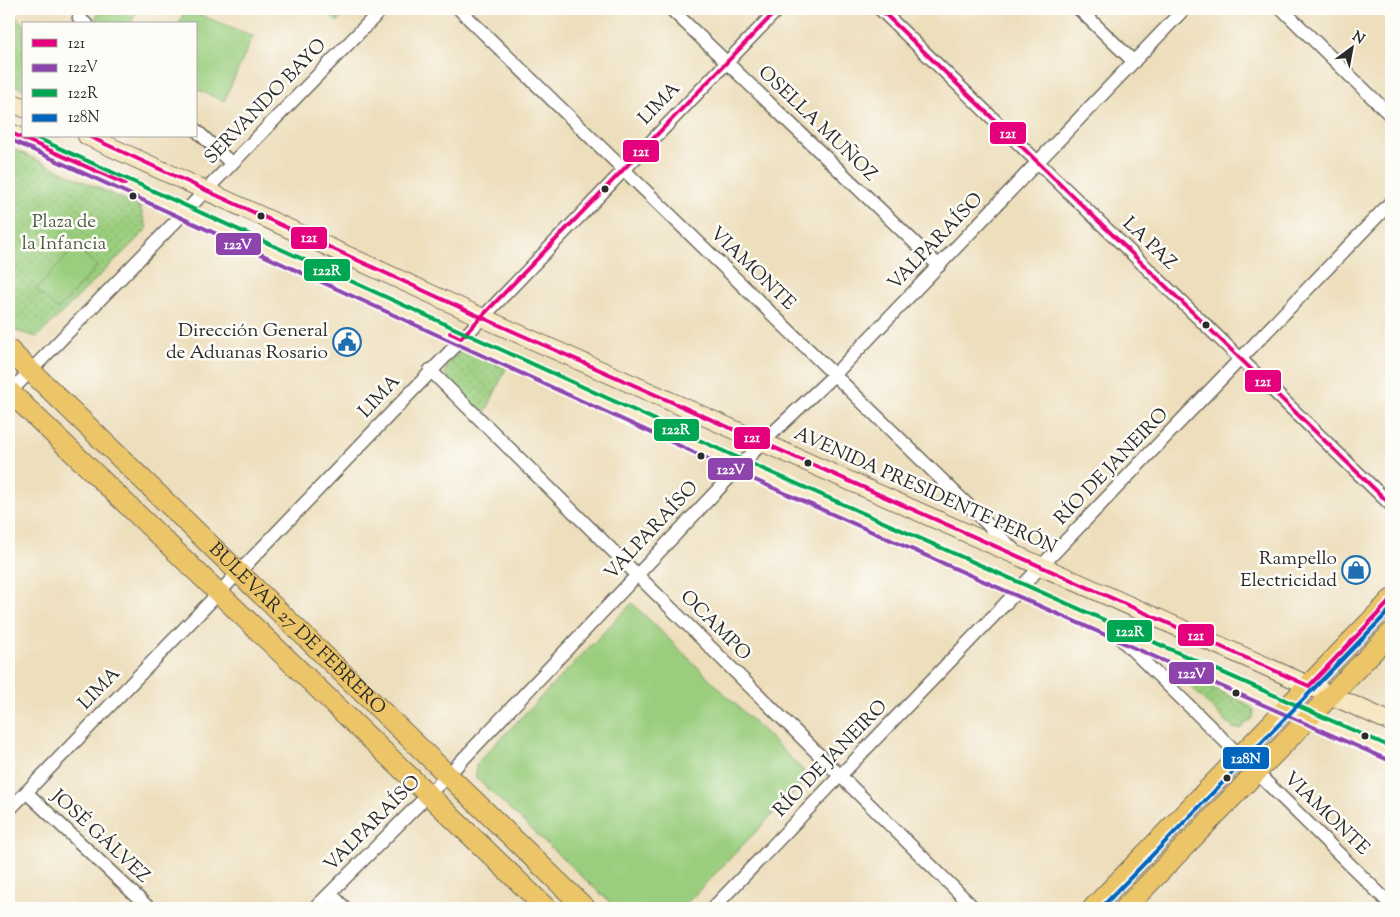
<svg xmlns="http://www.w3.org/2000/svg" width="1400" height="917" viewBox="0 0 1400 917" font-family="'Sorts Mill Goudy',serif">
<defs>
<pattern id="green-dots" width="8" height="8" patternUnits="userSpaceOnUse" patternTransform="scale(1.25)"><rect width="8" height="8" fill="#9acd7d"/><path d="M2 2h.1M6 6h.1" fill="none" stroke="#85b06c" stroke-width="1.8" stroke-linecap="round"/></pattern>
</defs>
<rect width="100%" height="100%" fill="#fdfcf7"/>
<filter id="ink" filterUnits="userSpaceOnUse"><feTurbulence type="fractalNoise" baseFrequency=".02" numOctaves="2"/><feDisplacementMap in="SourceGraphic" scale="10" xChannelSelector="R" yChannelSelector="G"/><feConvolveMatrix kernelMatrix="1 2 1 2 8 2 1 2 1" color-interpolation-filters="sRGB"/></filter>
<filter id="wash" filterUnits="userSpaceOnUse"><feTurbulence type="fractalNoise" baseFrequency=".0096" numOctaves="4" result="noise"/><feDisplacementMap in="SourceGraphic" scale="20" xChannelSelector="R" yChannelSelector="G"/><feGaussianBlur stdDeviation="1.12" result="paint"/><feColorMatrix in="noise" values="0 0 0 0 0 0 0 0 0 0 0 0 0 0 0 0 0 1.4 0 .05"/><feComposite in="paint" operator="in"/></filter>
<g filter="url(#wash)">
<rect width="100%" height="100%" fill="#eddebc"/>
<!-- green -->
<path fill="url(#green-dots)" stroke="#627c54" d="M9,10L24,25V90L9,83Z
M9,147L140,207L147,229L37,337L9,329Z
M469,351L506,368L484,416L445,374C448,359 454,353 469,351Z
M1174,670L1247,704L1254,710L1253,718L1240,729L1232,728Z"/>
<!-- pitch -->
<path fill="#9acd7d" stroke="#627c54" d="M100,9H137L131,24H104L95,20Z
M185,9L253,36L224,101L196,89V24H179Z
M324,9H349L337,22Z
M76,246L97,266L58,310L36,290Z
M632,603L803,770L802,784L682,908H616L476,778V764Z"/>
</g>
<g filter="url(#ink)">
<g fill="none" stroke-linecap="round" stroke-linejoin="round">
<defs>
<path id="minor" d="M83,9L79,18L86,24
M459,9L1016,552
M671,9L939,266
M880,9L1391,505
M1079,9L1134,62
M1282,9L1391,116
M196,130L231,163
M430,370L974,908
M10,392L382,9
M1119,637L1240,756
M1256,772L1391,905
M26,792L149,908
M9,810L239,572L778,9
M330,893L345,908
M315,908L448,775L762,443L834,375L1184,9
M713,908L1391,202"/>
<path id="secondary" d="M9,101L24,108
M9,132L740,466L1391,754
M87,136L481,317L1391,722"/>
<g id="primary">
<path id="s1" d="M9,350L585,908"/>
<path d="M9,391L546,908"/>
<path d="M1093,908L1391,600"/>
<path d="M1125,908L1391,633"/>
</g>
</defs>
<!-- minor casing -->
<use href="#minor" stroke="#6f6a5e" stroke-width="15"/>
<!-- secondary casing -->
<use href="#secondary" stroke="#6f6a5e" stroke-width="20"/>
<!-- primary casing -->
<use href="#primary" stroke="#6f6a5e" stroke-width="22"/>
<!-- minor -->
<use href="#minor" stroke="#fff" stroke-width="12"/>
<!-- secondary -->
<use href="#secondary" stroke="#f7e8c3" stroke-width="18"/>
<!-- primary -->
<use href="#primary" stroke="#ecc569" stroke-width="20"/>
<defs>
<path id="bus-1" d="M880,9L1391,505
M9,132L125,184
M88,136L481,317L1309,686L1391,600
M450,333L461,338L778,9"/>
<path id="bus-2" d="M9,139L737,472L1388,760"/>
<path id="bus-3" d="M33,136L743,460L1391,747"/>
<path id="bus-4" d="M1101,908L1391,609"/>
</defs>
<!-- bus-1 casing -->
<use href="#bus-1" stroke="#fdfcf7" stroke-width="8"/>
<!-- bus-2 casing -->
<use href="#bus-2" stroke="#fdfcf7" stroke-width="8"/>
<!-- bus-3 casing -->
<use href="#bus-3" stroke="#fdfcf7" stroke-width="8"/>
<!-- bus-4 casing -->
<use href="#bus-4" stroke="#fdfcf7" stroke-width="8"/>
<!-- bus-1 -->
<use href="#bus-1" stroke="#e5007d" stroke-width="4"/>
<!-- bus-2 -->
<use href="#bus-2" stroke="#8e44ad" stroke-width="4"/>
<!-- bus-3 -->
<use href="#bus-3" stroke="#00a651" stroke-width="4"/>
<!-- bus-4 -->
<use href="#bus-4" stroke="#0065bd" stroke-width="4"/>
</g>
</g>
<!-- icons -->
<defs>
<symbol id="civic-ring" viewBox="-11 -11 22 22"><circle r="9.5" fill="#fdfcf7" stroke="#1f6fb2" stroke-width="1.5"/><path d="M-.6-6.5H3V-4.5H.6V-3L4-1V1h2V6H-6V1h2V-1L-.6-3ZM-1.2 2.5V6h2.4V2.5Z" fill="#1f6fb2"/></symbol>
<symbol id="shop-ring" viewBox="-11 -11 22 22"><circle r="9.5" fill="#fdfcf7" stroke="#1f6fb2" stroke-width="1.5"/><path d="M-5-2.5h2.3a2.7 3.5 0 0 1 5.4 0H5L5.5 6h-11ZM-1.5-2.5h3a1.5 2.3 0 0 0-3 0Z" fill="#1f6fb2"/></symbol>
</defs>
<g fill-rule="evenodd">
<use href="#civic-ring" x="331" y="326" width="32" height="32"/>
<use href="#shop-ring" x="1340" y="554" width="32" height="32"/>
</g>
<!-- markers -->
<g fill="#2b2b2b" stroke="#fdfcf7" stroke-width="2">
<circle cx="605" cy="189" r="4.5"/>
<circle cx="133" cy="196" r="4.5"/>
<circle cx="261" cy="216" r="4.5"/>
<circle cx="1206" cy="325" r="4.5"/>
<circle cx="701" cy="456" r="4.5"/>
<circle cx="808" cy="463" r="4.5"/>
<circle cx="1236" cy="693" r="4.5"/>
<circle cx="1365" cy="736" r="4.5"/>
<circle cx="1227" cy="778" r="4.5"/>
</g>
<g text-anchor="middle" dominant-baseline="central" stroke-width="5" stroke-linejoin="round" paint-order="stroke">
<!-- street labels -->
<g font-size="19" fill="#2b2b2b" stroke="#fdfcf7">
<text transform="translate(266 102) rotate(-46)">SERVANDO BAYO</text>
<text transform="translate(660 104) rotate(-46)">LIMA</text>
<text transform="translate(817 124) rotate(44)">OSELLA MUÑOZ</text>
<text transform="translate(936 242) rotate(-46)">VALPARAÍSO</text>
<text transform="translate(1149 244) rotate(44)">LA PAZ</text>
<text transform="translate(752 269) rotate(44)">VIAMONTE</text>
<text transform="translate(380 397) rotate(-47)">LIMA</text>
<text transform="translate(1112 467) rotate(-46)">RÍO DE JANEIRO</text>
<text transform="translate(925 491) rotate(24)">AVENIDA PRESIDENTE PERÓN</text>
<text transform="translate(652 531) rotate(-47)">VALPARAÍSO</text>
<text transform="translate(715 626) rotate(45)">OCAMPO</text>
<text stroke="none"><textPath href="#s1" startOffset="401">BULEVAR 27 DE FEBRERO</textPath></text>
<text transform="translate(100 689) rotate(-46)">LIMA</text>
<text transform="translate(831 759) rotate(-46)">RÍO DE JANEIRO</text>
<text transform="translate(1326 814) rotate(44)">VIAMONTE</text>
<text transform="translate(373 824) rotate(-45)">VALPARAÍSO</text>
<text transform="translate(100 837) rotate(43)">JOSÉ GÁLVEZ</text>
</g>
<!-- park labels -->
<g font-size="19" fill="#4c5c44" stroke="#fdfcf7">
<text x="64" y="222">Plaza de<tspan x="64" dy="22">la Infancia</tspan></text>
</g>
<!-- poi labels -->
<g font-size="19" fill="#2b2b2b" stroke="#fdfcf7" text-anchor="end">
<text x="328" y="331">Dirección General<tspan x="328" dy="22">de Aduanas Rosario</tspan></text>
<text x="1337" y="559">Rampello<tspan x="1337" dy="22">Electricidad</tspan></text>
</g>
</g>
<g stroke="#fdfcf7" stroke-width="2">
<rect x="989" y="121" width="38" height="24" rx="5" fill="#e5007d"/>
<rect x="622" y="139" width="38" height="24" rx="5" fill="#e5007d"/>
<rect x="290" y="226" width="38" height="24" rx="5" fill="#e5007d"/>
<rect x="215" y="232" width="47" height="24" rx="5" fill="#8e44ad"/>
<rect x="303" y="258" width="48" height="24" rx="5" fill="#00a651"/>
<rect x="1244" y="369" width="38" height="24" rx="5" fill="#e5007d"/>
<rect x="653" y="418" width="47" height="24" rx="5" fill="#00a651"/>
<rect x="733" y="426" width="38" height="24" rx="5" fill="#e5007d"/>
<rect x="707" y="457" width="47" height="24" rx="5" fill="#8e44ad"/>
<rect x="1106" y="619" width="47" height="24" rx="5" fill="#00a651"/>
<rect x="1177" y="623" width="38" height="24" rx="5" fill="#e5007d"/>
<rect x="1168" y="661" width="47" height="24" rx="5" fill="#8e44ad"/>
<rect x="1222" y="746" width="48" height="24" rx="5" fill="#0065bd"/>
</g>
<g font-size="14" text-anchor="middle" font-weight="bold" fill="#fff">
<text x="1008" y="138">121</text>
<text x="641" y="156">121</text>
<text x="309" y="242">121</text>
<text x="238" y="249">122V</text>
<text x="327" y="275">122R</text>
<text x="1263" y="386">121</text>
<text x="676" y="434">122R</text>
<text x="752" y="442">121</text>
<text x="731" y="474">122V</text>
<text x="1130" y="636">122R</text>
<text x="1196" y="640">121</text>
<text x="1192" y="678">122V</text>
<text x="1246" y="763">128N</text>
</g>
<!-- margin -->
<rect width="1400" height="917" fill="none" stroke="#fdfcf7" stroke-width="30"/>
<!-- legend -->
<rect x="22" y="22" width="175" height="115" fill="#fdfcf7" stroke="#a9a8a5"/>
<rect x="32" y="39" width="25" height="8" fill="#e5007d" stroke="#a9a8a5"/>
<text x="68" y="48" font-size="15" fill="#2b2b2b">121</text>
<rect x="32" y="64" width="25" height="8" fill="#8e44ad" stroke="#a9a8a5"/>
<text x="68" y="72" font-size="15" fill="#2b2b2b">122V</text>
<rect x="32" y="89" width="25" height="8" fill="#00a651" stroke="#a9a8a5"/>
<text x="68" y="98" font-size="15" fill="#2b2b2b">122R</text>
<rect x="32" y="114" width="25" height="8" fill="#0065bd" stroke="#a9a8a5"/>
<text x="68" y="122" font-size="15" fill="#2b2b2b">128N</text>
<!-- north arrow -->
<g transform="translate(1352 48) rotate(32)" stroke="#fdfcf7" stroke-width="4" paint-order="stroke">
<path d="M0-4L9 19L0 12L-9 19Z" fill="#2b2b2b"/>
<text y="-8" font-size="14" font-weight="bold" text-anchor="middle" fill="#2b2b2b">N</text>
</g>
</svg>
